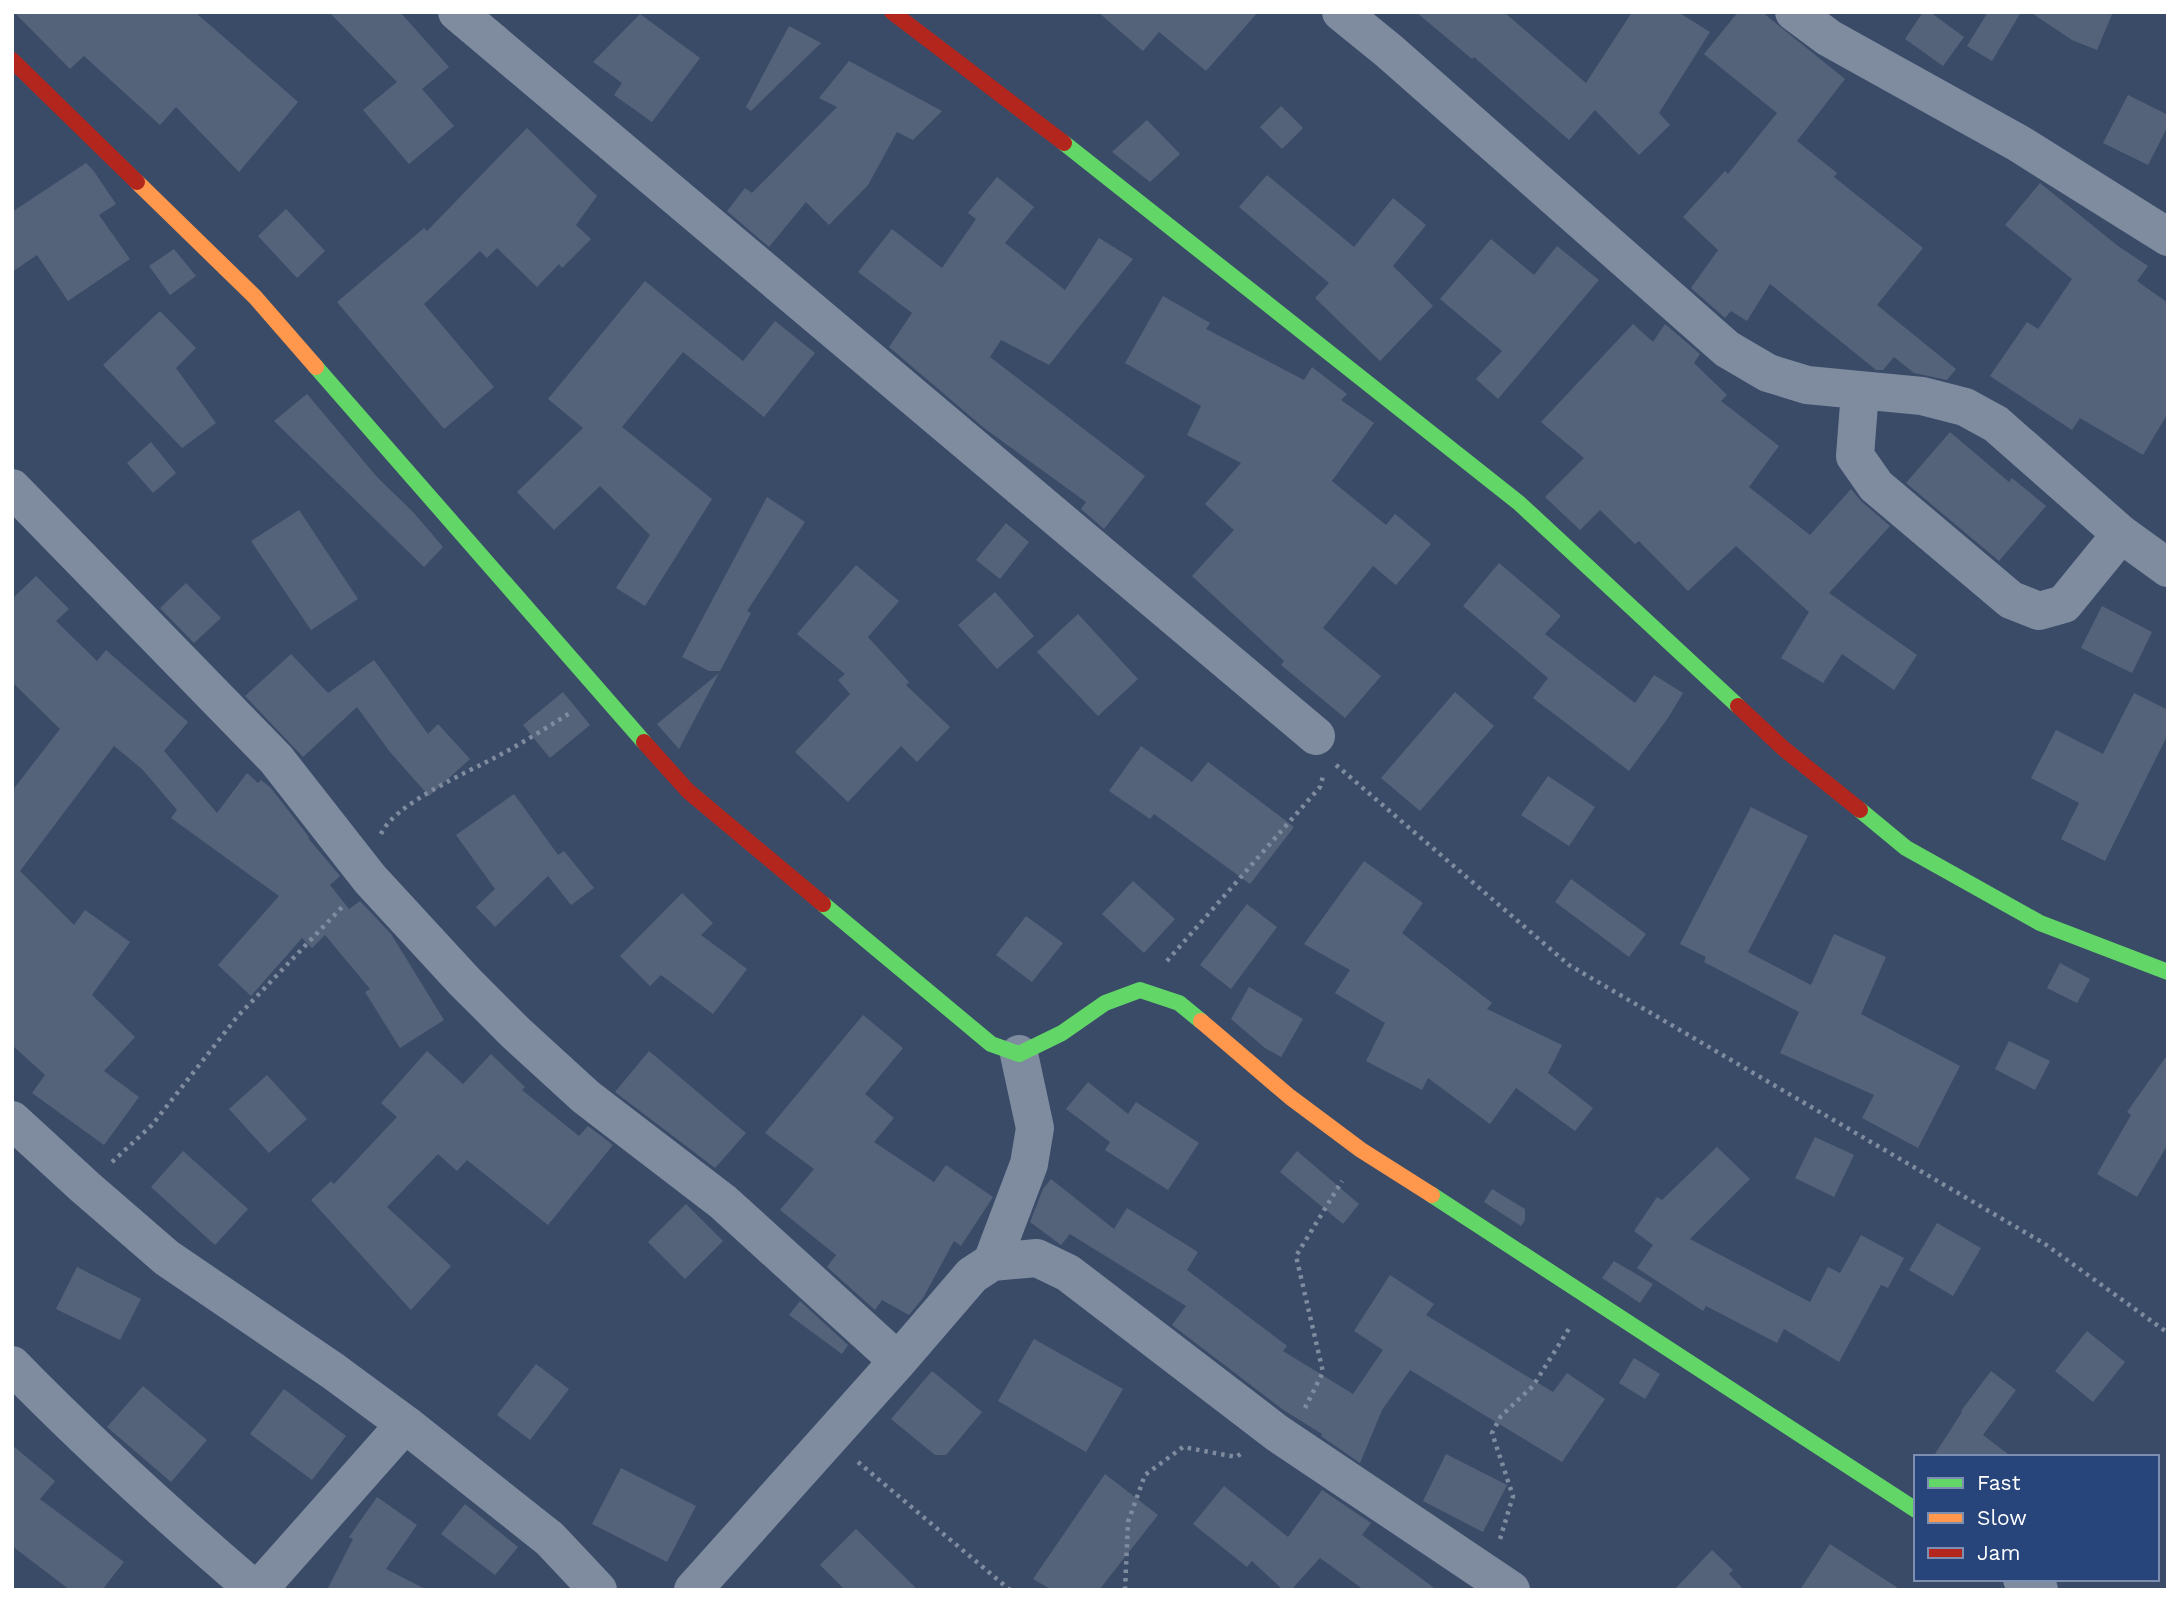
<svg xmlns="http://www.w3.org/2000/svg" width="2180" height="1602" viewBox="0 0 2180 1602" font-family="'Work Sans',sans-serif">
<rect width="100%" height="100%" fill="#3a4b68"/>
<!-- building -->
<path fill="#55637a" d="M14,12H195L298,102L239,172L176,107L160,125L84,56L70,69Z
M329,12H400L449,67L422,89L454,126L409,164L363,110L397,82Z
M1098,12H1258L1206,71L1159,32L1143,51Z
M1416,12H1504L1586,83L1632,12H1678L1710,32L1659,113L1670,125L1639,155L1595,110L1569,140L1474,57L1472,59Z
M1738,12H1762L1845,79L1797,141L1837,173L1834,177L1923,248L1877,305L1956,369L1947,380L1914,373L1894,357L1883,370H1876L1770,284L1747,321L1731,311L1725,318L1691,288L1718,250L1683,217L1725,171L1728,174L1777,113L1704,54Z
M1923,12H1930L1964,37L1943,66L1905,39Z
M1988,12H2021L1992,61L1967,46Z
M2030,12H2113L2097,50L2072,40Z
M640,14L700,58L652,122L614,95L622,83L593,62Z
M789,26L821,43L751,111L746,107Z
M849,61L942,111L913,140L897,132L868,185L829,225L806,202L769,247L727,211L745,188L752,193L837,107L819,98Z
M2128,95L2168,115V126L2148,165L2103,143Z
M1281,106L1303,128L1282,149L1260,127Z
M1147,120L1180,154L1150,182L1112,152Z
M527,128L597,196L576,225L591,239L562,268L559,264L537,287L497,248L487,258L480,251L424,304L494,387L444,429L337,302L424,228L427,231Z
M86,163L93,170L116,204L99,215L130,259L68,301L37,255L12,272V212Z
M1267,175L1354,247L1393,198L1426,225L1393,266L1433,306L1380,361L1315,298L1329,283L1239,207Z
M997,177L1034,207L1005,243L1065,290L1099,238L1133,259L1049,365L1001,340L990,357L1145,476L1104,529L1081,509L1086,502L984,428L889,347L912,313L858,272L892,229L942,268L976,219L968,213Z
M2040,183L2118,246L2148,266L2137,281L2168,303V413L2143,455L2080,418L2072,430L1990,376L2027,322L2038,329L2072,279L2005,225Z
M286,209L325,251L297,278L258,236Z
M1491,239L1534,275L1557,246L1599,280L1498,399L1476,379L1502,351L1440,299Z
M174,249L196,276L170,295L149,266Z
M645,281L743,361L775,321L815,353L764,417L683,352L622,427L712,499L645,606L616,588L650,535L600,486L554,530L517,492L583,428L548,399Z
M1163,296L1210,323L1206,329L1304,380L1312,367L1347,394L1341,400L1374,423L1332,481L1386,525L1395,514L1431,544L1396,585L1373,566L1323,628L1381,676L1345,718L1281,665L1284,661L1192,576L1234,530L1205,504L1241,463L1187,435L1201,406L1125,363Z
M160,311L196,348L176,368L216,423L182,448L103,365Z
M1633,324L1653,342L1665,324L1700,354L1694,363L1727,395L1721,401L1779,446L1749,487L1810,535L1851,489L1862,502L1890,526L1829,593L1917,655L1894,690L1842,654L1823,683L1781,658L1809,612L1736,546L1688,591L1639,541L1635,544L1600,510L1580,530L1545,497L1584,458L1541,422Z
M307,394L377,477L414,513L443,547L424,567L274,421Z
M1950,432L2009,482L2012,478L2046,506L1999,561L1906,483Z
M151,442L176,473L153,493L127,463Z
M767,497L805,522L747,611L751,613L720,671H709L682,657Z
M299,510L358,599L311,630L251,541Z
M1006,523L1029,542L1000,579L976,560Z
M1499,563L1561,616L1545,634L1635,703L1654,675L1683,693L1668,718L1629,771L1533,698L1548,678L1463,606Z
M856,565L899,601L868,637L909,682L906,685L950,727L917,762L901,746L848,802L795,752L850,694L838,680L845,674L797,634Z
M36,576L69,609L56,621L97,661L106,650L188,722L164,751L217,813L247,773L258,783L261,780L270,787L309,837L308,838L340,876L330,885L349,909L360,901L391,934L444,1020L400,1048L365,992L370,989L325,935L312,948L302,938L251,996L218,965L279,896L171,818L177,810L142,769L114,746L20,871L74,925L85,910L130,942L92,995L135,1037L104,1071L139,1097L104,1145L32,1093L45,1075L12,1045V791L60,729L12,682V599Z
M186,583L221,618L194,643L160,608Z
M995,592L1034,636L997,669L958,625Z
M2102,606L2152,632L2132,673L2081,648Z
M1078,614L1138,679L1098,716L1037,652Z
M291,654L328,693L374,660L428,734L438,724L470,759L429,796L390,752L357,707L303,757L245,696Z
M719,673L679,749L657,724Z
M563,692L590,725L550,758L523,725Z
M1455,692L1494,726L1420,811L1381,778Z
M2134,693L2168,710V734L2105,861L2061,839L2079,803L2031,778L2056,730L2103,754Z
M1141,746L1192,782L1208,762L1294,827L1250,884L1154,814L1150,819L1109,791Z
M1548,776L1595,807L1569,846L1521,815Z
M514,794L558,855L564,851L594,888L571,905L548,876L495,927L476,907L495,889L456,835Z
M1751,807L1808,836L1748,952L1811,985L1834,934L1886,957L1861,1014L1960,1066L1918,1148L1862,1118L1874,1095L1780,1053L1799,1012L1704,962L1706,957L1680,944Z
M1364,861L1423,903L1402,933L1492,1003L1487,1009L1562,1045L1548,1073L1593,1108L1575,1131L1516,1088L1490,1124L1428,1078L1422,1090L1366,1061L1385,1023L1335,993L1350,970L1304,944Z
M1571,879L1646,934L1629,957L1555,902Z
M1133,881L1175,919L1144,953L1102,914Z
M682,893L713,923L701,935L747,969L713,1014L661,975L650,986L620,956Z
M1247,904L1277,927L1231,989L1200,965Z
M1026,916L1063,943L1032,982L996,955Z
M2060,963L2090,979L2077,1003L2047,988Z
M1249,987L1303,1019L1281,1057L1265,1048L1231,1019Z
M863,1015L903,1048L865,1094L894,1118L874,1142L934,1182L946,1165L993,1197L961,1246L954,1241L923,1298L909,1315L882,1300L875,1310L827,1267L836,1255L780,1210L814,1169L765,1133Z
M2009,1041L2050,1061L2035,1090L1995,1069Z
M427,1051L463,1084L491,1054L525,1087L522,1090L579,1136L588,1126L613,1145L548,1225L467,1160L457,1171L438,1154L387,1207L451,1266L411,1310L311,1200L331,1181L334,1184L397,1117L381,1103Z
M649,1051L746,1133L715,1168L615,1092Z
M2168,1054V1144L2137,1197L2097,1174L2131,1115L2127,1112Z
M267,1075L307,1119L269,1153L229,1109Z
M1088,1082L1128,1114L1136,1102L1199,1143L1168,1190L1105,1150L1110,1142L1066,1109Z
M1815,1137L1854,1155L1834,1197L1795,1178Z
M1717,1147L1750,1179L1690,1239L1810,1302L1828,1267L1840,1273L1861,1235L1904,1258L1888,1288L1881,1285L1839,1362L1784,1329L1777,1343L1706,1306L1703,1311L1637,1268L1653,1245L1634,1231L1657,1197L1662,1200Z
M183,1151L248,1209L215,1245L151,1187Z
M1297,1151L1359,1204L1343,1224L1280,1172Z
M1051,1179L1114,1229L1127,1208L1198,1252L1187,1270L1287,1346L1283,1351L1353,1394L1383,1350L1354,1331L1390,1275L1434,1304L1426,1315L1553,1392L1567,1373L1605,1399L1562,1462L1410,1370L1382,1410L1360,1463L1321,1436L1322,1434L1282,1409L1172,1325L1186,1306L1070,1234L1061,1245L1030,1222L1043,1189Z
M1492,1189L1525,1209V1220L1521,1226L1484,1202Z
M686,1204L723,1241L685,1279L648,1242Z
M1937,1223L1981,1248L1953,1296L1909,1270Z
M1614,1261L1653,1284L1640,1303L1602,1278Z
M77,1267L141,1299L120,1340L56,1309Z
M800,1301L848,1345L842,1354L789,1315Z
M2087,1331L2125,1362L2093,1402L2055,1371Z
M1034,1339L1123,1389L1086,1452L998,1401Z
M1634,1358L1660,1374L1645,1399L1619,1383Z
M536,1364L569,1389L530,1440L497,1415Z
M932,1371L982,1412L946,1455H935L891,1419Z
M1991,1371L2016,1390L1983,1435L2012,1457H1933L1962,1412L1961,1411Z
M143,1386L207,1440L171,1482L107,1427Z
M284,1389L346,1436L312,1480L250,1434Z
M12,1445L55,1481L40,1499L124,1562L102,1590H70L12,1546Z
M1446,1454L1507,1485L1483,1532L1423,1501Z
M621,1468L696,1506L667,1562L592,1524Z
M1105,1474L1158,1515L1099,1590H1052L1033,1579Z
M1224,1486L1288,1537L1322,1490L1371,1523L1362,1535L1437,1590H1364L1320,1558L1291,1590H1283L1252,1561L1247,1567L1193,1524Z
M377,1497L417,1525L386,1569L427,1590H327L353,1539L349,1537Z
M465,1504L518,1547L495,1575L441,1534Z
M856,1529L918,1590H845L820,1565Z
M1830,1544L1901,1590H1800Z
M1712,1550L1733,1570L1729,1574L1744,1590H1674Z"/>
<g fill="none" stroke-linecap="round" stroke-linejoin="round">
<!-- path -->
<path stroke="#7f8b9f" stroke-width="4.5" stroke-dasharray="3.5 5" stroke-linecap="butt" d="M1336,765L1569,965L2045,1244L2168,1333
M381,834C394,804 468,772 496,757C521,744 546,728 570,713
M1167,961L1320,787L1324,773
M112,1162L152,1125L237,1017L345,904
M1305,1408L1323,1372L1296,1256L1342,1181
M858,1462L1010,1590
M1500,1539L1513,1496L1492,1433L1501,1416L1533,1386L1570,1327
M1125,1590L1128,1522L1145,1475L1183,1447L1236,1457L1242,1453"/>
<!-- street -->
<path stroke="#7f8b9f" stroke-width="38" d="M457,12L1316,736
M1341,12L1389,51L1727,349L1768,373L1807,385L1922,396L1965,407L1996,424L2121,534L2168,568
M1794,12L1829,38L2018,143L2168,237
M1860,391L1855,456L1876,486L2011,600L2039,611L2064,604L2121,534
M12,488L276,759L370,879L464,981L516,1033L586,1097L723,1202L898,1361
M12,1120L85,1187L167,1258L333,1371L405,1424L550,1539L598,1590
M992,1262L1029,1164L1035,1128L1019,1054
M12,1365C89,1444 171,1518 255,1590
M2022,1579L2039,1590
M258,1590L405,1424
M693,1590L898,1361L972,1275L992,1262L1037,1258L1068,1273L1277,1433L1511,1590"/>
<!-- fast -->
<path stroke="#63d668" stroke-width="16" d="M1064,143L1519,503L1738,706
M316,367L644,742
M1860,810L1906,848L2040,923L2168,972
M823,904L991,1044L1019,1054L1062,1033L1105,1003L1140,990L1179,1003L1201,1021
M1432,1195L1916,1510"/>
<!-- slow -->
<path stroke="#ff974d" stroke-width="16" d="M137,182L255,297L316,367
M1201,1021L1290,1097L1361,1150L1432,1195"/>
<!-- jam -->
<path stroke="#b3261e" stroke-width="16" d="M892,12L1064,143
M12,60L137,182
M1738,706L1784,749L1860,810
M644,742L688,791L823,904"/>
</g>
<!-- border -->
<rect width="2180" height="1602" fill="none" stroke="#ffffff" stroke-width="28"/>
<!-- legend -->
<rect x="1914" y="1455" width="245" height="126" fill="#27457b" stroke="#7d8fb0" stroke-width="2"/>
<rect x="1928" y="1478" width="35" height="10" fill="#63d668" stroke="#7d8fb0" stroke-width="2"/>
<text x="1977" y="1490" font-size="21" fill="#ffffff">Fast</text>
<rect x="1928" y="1513" width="35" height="10" fill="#ff974d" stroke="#7d8fb0" stroke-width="2"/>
<text x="1977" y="1525" font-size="21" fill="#ffffff">Slow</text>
<rect x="1928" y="1548" width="35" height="10" fill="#b3261e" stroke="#7d8fb0" stroke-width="2"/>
<text x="1977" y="1560" font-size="21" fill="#ffffff">Jam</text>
</svg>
